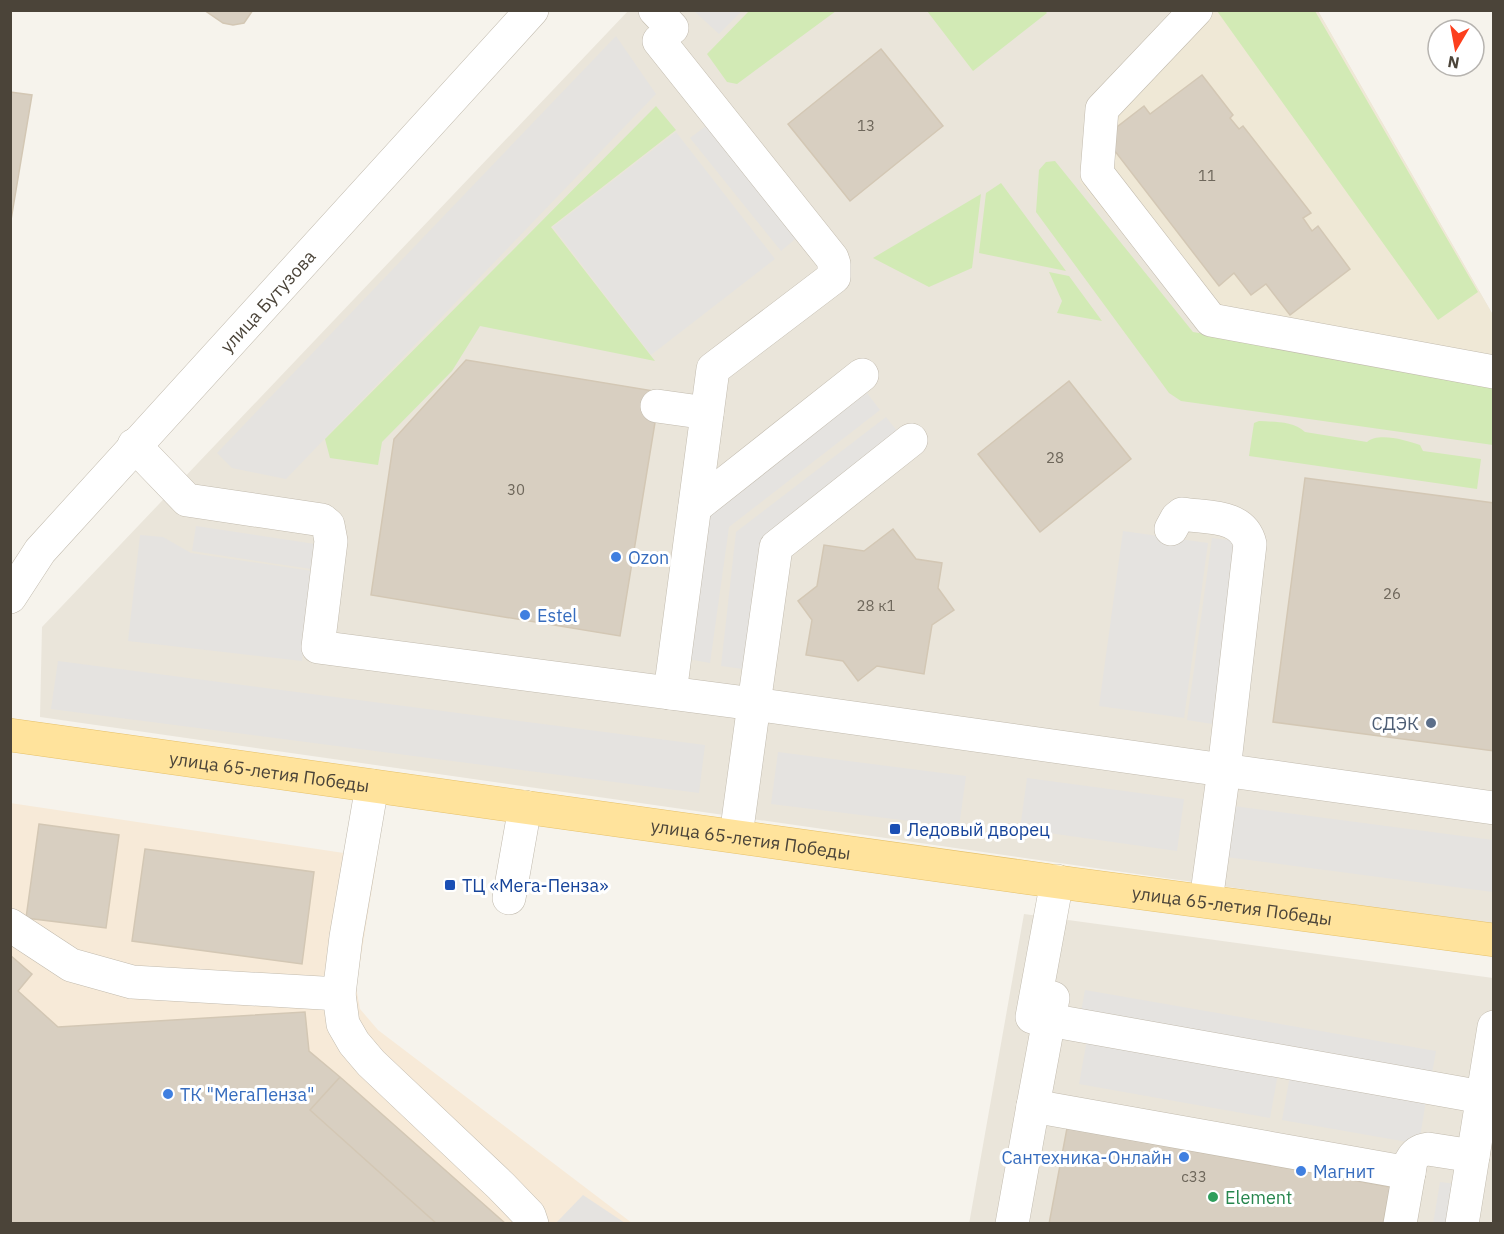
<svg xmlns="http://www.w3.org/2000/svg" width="1504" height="1234" viewBox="0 0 1504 1234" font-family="'IBM Plex Sans',sans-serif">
<rect width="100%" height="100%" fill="#f6f3ec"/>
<!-- residential -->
<path fill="#eae5da" d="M628,11H1318L1493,315V925L40,717L42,627Z
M1024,914L1493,978V1223L969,1224Z"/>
<!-- commercial -->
<path fill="#f7ead8" d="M10,803L377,858L356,987L360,1009L378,1030L632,1223H11Z"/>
<!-- education -->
<path fill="#efe8d6" d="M1175,11H1318L1493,315V378L1199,327L1080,182L1088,105Z"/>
<!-- green -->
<path fill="#d2eab5" d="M1044,10L1047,13L973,71L927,11Z
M749,11V10L836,11L737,84L727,82L707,54Z
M1217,11H1315L1478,292L1438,320Z
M656,106L676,130L551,227L655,361L480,326L452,371L382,442L378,465L330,458L325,439Z
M1055,161L1193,332L1493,383V445L1181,401L1169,393L1036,212L1039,170L1046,162Z
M1001,183L1066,271L979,253L986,193Z
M981,194L972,268L929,287L873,258Z
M1049,272L1069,276L1102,321L1057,313L1062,301Z
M1259,421C1275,422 1293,421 1305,432L1367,442C1378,432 1406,440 1420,445L1423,451L1481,459L1477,489L1249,456L1254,423Z"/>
<!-- parking -->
<path fill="#e5e3e0" d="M694,11H742L719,34Z
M616,36L656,94L286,479L232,468L217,453Z
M710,123L800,235L781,251L690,138Z
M676,132L775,259L651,355L553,227Z
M867,393L880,410L729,527L710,663L688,659L711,510Z
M886,417L901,436L759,546L743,669L721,666L736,532Z
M196,526L315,544L311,569L192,551Z
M1123,531L1208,543L1184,718L1099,706Z
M140,535L163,537L191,553L312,571L302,661L128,641Z
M1212,538L1236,541L1212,724L1187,720Z
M58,661L705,745L699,793L51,709Z
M778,752L966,776L959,827L771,804Z
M1027,778L1184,799L1177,851L1020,829Z
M1233,806L1493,840V892L1226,857Z
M1085,990L1436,1051L1432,1073L1081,1012Z
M1088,1034L1279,1068L1270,1118L1079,1084Z
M1291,1070L1427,1094L1419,1144L1282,1120Z
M1440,1182L1457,1184L1450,1223L1433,1224Z
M583,1195L625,1223H556Z"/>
<!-- building -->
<path fill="#d8cfc1" stroke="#d3c7b4" stroke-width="1.5" d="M204,10H253L244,23L233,25L223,23Z
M881,49L943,126L850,201L788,124Z
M1202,75L1233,115L1230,118L1239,129L1243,126L1311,213L1303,218L1312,231L1318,226L1350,269L1290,315L1266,284L1251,295L1234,273L1219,286L1104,137L1144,106L1150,114Z
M10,92L32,95L10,226Z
M466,360L660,392L620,636L371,595L394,439Z
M1069,381L1131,459L1040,532L978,454Z
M1305,478L1494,503V751L1273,722Z
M893,529L916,559L942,563L938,588L954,610L932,625L924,674L877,666L858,681L843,661L806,655L812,620L798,601L817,586L824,545L864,551Z
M39,824L119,835L106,928L26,918Z
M145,849L314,872L302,964L132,941Z
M10,955L32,974L18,991L58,1027L305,1012L309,1051L340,1077L310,1110L437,1224H10Z
M340,1077L506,1224H437L310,1110Z
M1067,1128L1390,1187L1383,1224H1049Z"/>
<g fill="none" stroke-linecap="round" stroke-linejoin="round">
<defs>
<g id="minor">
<path d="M655,10L672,28"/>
<path d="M1196,10L1102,109L1097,173L1211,320L1494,372"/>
<path d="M659,41L832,258L834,264V277L713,369L670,693"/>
<path d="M657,406L707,413"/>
<path d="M134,445L187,500L322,520L328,525L331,541L318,647L754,704L776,547L911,440"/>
<path d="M695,507L862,375"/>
<path d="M1171,529L1177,518L1182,514C1207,518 1243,514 1250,544L1224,770L1206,901"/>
<path id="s1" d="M10,597L40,551L532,10"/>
<path d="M736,836L754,704L1494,808"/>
<path d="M1057,881L1032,1017L1482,1097"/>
<path d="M509,898L525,807"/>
<path d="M10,925L71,965L132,982L339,994L343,1024L354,1043L371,1063L501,1186L529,1215L532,1224"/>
<path d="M339,994L346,937L372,786"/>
<path d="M1033,1106L1053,998"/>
<path d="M1012,1224L1033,1106L1409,1173"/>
<path d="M1400,1224L1411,1161C1415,1153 1420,1150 1428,1149L1473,1156"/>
<path d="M1462,1224L1494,1027"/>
</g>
<g id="major">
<path id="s2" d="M10,735L1073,884L1494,940"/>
</g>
</defs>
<!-- minor casing -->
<use href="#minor" stroke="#c2bbae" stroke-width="34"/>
<!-- major casing -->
<use href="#major" stroke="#e6c16a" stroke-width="34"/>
<!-- minor -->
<use href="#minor" stroke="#fff" stroke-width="33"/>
<!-- major -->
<use href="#major" stroke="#ffe39c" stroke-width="33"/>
</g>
<!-- markers -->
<g fill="#3f7fe0" stroke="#fff" stroke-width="2">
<circle cx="616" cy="557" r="6"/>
<circle cx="525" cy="615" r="6"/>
<circle cx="168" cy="1094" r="6"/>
<circle cx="1184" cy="1157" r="6"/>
<circle cx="1301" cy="1171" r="6"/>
</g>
<circle fill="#5c6f8a" stroke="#fff" stroke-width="2" cx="1431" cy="723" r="6"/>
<g fill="#1a4fb4" stroke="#fff" stroke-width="2">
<rect x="889" y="823" width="12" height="12" rx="3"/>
<rect x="444" y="879" width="12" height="12" rx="3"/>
</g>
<circle fill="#2e9e5b" stroke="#fff" stroke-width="2" cx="1213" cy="1197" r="6"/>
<g text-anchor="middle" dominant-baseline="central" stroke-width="6" stroke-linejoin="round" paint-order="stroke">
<!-- number labels -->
<g font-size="15" fill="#6e675b">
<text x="866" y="125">13</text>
<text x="1207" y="175">11</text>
<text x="1055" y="457">28</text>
<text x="516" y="489">30</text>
<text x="1392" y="593">26</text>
<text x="876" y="605">28 к1</text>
<text x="1194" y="1176">с33</text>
</g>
<!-- street labels -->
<g font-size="18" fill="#4b4439" stroke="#fff">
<text stroke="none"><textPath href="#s1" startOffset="393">улица Бутузова</textPath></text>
<text stroke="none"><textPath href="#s2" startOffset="262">улица 65-летия Победы</textPath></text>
<text stroke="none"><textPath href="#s2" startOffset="748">улица 65-летия Победы</textPath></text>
<text stroke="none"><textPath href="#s2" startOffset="1234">улица 65-летия Победы</textPath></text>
</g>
<!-- shop labels -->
<g font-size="18" fill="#366cbe" stroke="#fff" text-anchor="start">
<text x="628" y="557">Ozon</text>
<text x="537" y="615">Estel</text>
<text x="180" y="1094">ТК "МегаПенза"</text>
<text x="1172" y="1157" text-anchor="end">Сантехника-Онлайн</text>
<text x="1313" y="1171">Магнит</text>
</g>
<!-- service labels -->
<g font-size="18" fill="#4e5e75" stroke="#fff" text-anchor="end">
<text x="1419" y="723">СДЭК</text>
</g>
<!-- transit labels -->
<g font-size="18" fill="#164399" stroke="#fff" text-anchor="start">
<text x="907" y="829">Ледовый дворец</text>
<text x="462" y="885">ТЦ «Мега-Пенза»</text>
</g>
<!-- leisure labels -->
<g font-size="18" fill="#27864d" stroke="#fff" text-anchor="start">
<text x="1225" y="1197">Element</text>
</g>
</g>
<!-- border -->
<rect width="1504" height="1234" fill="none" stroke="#4b4439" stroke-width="24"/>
<!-- north arrow -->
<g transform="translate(1456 48) rotate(190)"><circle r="28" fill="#ffffff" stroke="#b7b4b0" stroke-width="1.5"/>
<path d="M0-4.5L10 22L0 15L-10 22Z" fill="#fc3f1d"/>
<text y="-9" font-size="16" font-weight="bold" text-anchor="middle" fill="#4b4439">N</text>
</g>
</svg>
